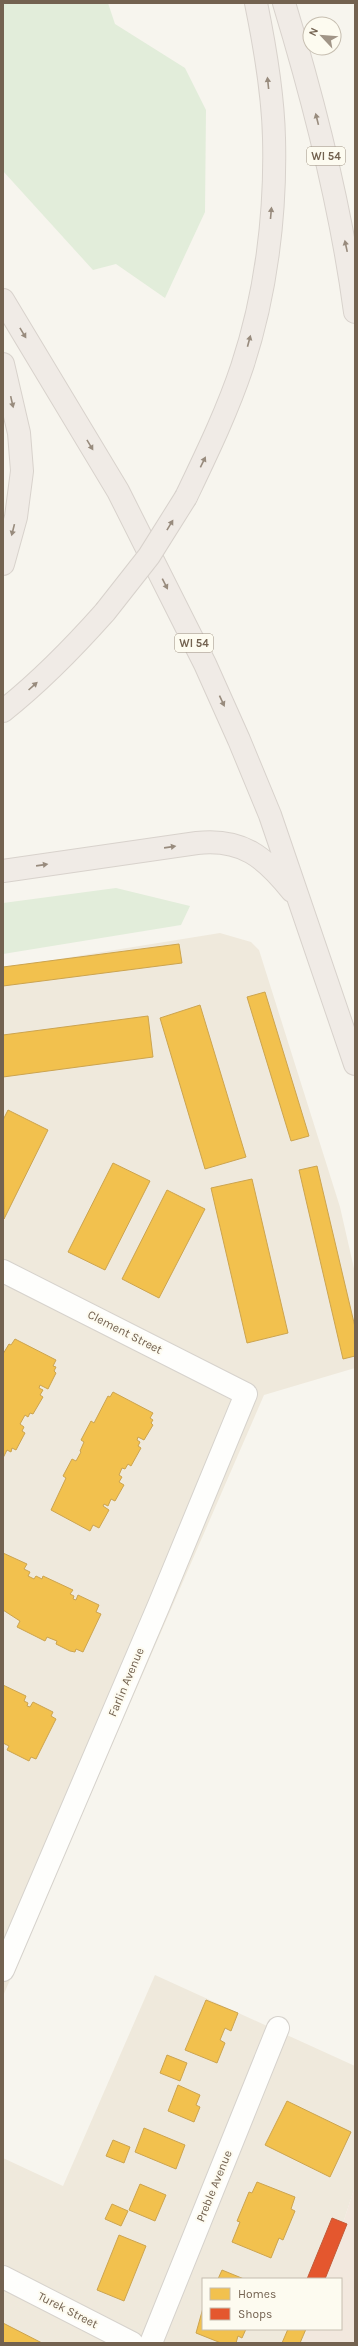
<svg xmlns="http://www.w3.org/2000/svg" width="358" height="2346" viewBox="0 0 358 2346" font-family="Karla,sans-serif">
<rect width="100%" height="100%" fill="#f7f5ee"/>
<!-- residential -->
<path fill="#efe9dc" d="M220,933L251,942L259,950L340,1207L355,1273V1368L264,1395L3,1996V968Z
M155,1975L355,2066V2186L325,2279H203V2329H307L302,2343H3V2158L63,2186Z"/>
<!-- commercial -->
<path fill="#f2e8de" d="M355,2186V2343H302L307,2329H341V2279H325Z"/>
<!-- green -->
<path fill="#e2edda" d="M3,3H108L115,24L185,68L206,110L205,212L165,298L116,264L93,270L3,171Z
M116,888L190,906L181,925L3,954V903Z"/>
<!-- homes -->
<path fill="#f2c14e" stroke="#cca44f" d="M179,944L182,963L3,986V967Z
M265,992L309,1136L291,1141L247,997Z
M200,1005L246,1157L205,1169L160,1018Z
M148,1016L153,1057L3,1077V1035Z
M8,1110L48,1130L4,1219L3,1120Z
M113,1163L150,1181L105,1270L68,1252Z
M317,1166L355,1327V1356L343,1359L299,1170Z
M252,1179L288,1333L247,1343L211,1188Z
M167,1190L205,1209L159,1298L122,1279Z
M15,1339L56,1360L53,1366L56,1367L54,1371L56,1373L48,1389L40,1385L39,1388L43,1390L40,1395L43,1397L33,1414L30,1413L28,1417L25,1415L20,1424L24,1427L22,1431L25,1433L16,1450L12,1448L11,1452L7,1450L3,1458V1354L9,1344L11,1345Z
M113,1392L153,1413L150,1418L153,1420L151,1423L153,1425L144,1440L138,1437L137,1440L140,1442L138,1446L141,1448L131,1466L128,1464L125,1469L122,1468L119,1475L122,1477L119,1482L124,1485L115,1501L111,1499L108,1506L104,1504L103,1506L109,1510L99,1528L93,1525L90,1531L51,1510L66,1478L63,1476L72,1459L76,1461L81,1452L80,1451L84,1442L81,1440L91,1421L94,1423L108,1396L110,1397Z
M3,1553L27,1564L24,1569L30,1572L28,1576L34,1579L36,1576L42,1579L43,1576L73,1590L70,1594L74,1596L73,1599L76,1600L78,1595L99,1605L96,1612L101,1614L83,1652L76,1649L75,1652L70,1651L56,1644L57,1641L47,1637L45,1641L17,1627L20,1621L3,1610Z
M3,1685L26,1696L24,1701L28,1703L27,1706L30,1707L33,1702L53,1712L51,1716L56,1719L36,1759L31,1757L29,1761L7,1750L9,1746L3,1743Z
M206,2000L238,2013L231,2031L225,2028L220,2040L225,2043L217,2063L185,2050Z
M167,2055L187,2063L180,2081L160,2073Z
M178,2085L200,2095L196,2105L200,2107L194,2122L168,2111Z
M287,2101L351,2132L330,2177L265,2145Z
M144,2128L185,2145L176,2169L135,2152Z
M113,2140L130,2147L124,2163L106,2156Z
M257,2182L295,2197L291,2209L295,2211L283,2240L279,2238L271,2258L232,2242L240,2222L237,2221L249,2192L252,2193Z
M140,2184L166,2195L155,2221L129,2210Z
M112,2204L128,2211L121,2226L105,2219Z
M119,2235L146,2246L124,2301L97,2290Z
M222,2270L244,2279H218Z
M203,2308V2329H246L242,2338L238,2336L236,2343H221L196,2333Z
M3,2323L42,2343H3Z
M288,2329H306L300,2343H282Z"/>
<!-- shops -->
<path fill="#e4572e" stroke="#c25a38" d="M332,2218L347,2224L325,2279H307Z"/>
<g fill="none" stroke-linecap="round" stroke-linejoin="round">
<defs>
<path id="minor" d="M3,1271L246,1394L159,1605L3,1970
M3,2277L132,2343
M151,2343L278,2028"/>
<path id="highway" d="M284,3C315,105 341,207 355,312
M3,300L118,491L205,664L239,740L270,815L355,1064
M3,364L19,433L22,471L16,517L3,564
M186,497C206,455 227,412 242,367C266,295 276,214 274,138C273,93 265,47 256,3
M3,711C41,681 73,648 105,612
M3,871L197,843C242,838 265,857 292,891"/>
</defs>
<!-- minor casing -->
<use href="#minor" stroke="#d6d2cc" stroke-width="24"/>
<!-- highway casing -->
<use href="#highway" stroke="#d8d2cc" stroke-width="24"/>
<!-- minor -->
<use href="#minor" stroke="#fefefc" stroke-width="22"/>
<!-- highway -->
<use href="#highway" stroke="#f0ebe6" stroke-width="22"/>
<defs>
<path id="highway-bridge" d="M105,612L149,556L186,497"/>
</defs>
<!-- highway-bridge casing -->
<use href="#highway-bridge" stroke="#d8d2cc" stroke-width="24" stroke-linecap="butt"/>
<!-- highway-bridge -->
<use href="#highway-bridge" stroke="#f0ebe6" stroke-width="22"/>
</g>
<!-- one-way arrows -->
<defs><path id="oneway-solid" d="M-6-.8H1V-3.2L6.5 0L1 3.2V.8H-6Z"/></defs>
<g fill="#988b7d">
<use href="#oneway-solid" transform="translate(268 83) rotate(-96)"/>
<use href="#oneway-solid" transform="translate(317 119) rotate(-104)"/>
<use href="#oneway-solid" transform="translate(271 213) rotate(-85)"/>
<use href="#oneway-solid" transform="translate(346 246) rotate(-102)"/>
<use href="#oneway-solid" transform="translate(23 333) rotate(59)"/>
<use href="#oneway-solid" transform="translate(249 341) rotate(-75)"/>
<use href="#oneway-solid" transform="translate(12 402) rotate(77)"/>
<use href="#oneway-solid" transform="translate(90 445) rotate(59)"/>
<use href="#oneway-solid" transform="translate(203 462) rotate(-64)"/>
<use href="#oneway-solid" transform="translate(170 525) rotate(-59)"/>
<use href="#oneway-solid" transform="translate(13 530) rotate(104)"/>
<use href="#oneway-solid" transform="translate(165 584) rotate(63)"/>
<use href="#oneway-solid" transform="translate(33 686) rotate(-42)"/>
<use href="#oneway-solid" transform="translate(222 701) rotate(65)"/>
<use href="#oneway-solid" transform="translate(170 847) rotate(-8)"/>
<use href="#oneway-solid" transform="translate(42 865) rotate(-8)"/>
</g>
<g text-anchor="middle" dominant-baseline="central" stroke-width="4" stroke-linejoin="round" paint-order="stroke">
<!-- shield labels -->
<g fill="#fdfbf0" stroke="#9c9080" stroke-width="1">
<rect x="307" y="147" width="38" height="18" rx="3"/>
<rect x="175" y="634" width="38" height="18" rx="3"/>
</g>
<g font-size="11" font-weight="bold" fill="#736250">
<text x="326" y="156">WI 54</text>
<text x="194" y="643">WI 54</text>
</g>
<!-- street labels -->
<g font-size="12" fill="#736250" stroke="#fdfbf0">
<text transform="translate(125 1332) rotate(27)">Clement Street</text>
<text transform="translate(126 1682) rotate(-67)">Farlin Avenue</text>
<text transform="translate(214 2186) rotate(-68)">Preble Avenue</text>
<text transform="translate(68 2310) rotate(27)">Turek Street</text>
</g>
</g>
<!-- border -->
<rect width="358" height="2346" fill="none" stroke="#736250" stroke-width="8"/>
<!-- legend -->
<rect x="202" y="2278" width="140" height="52" fill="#fdfbf0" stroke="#c6beb0"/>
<rect x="210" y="2288" width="20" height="12" fill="#f2c14e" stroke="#c6beb0"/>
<text x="238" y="2298" font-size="12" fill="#736250">Homes</text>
<rect x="210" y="2308" width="20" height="12" fill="#e4572e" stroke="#c6beb0"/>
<text x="238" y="2318" font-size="12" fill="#736250">Shops</text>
<!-- north arrow -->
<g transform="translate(322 36) rotate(296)"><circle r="19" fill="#fdfbf0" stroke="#c6beb0"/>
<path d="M0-3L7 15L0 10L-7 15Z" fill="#a19587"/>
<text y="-6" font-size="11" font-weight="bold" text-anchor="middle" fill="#736250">N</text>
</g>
</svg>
